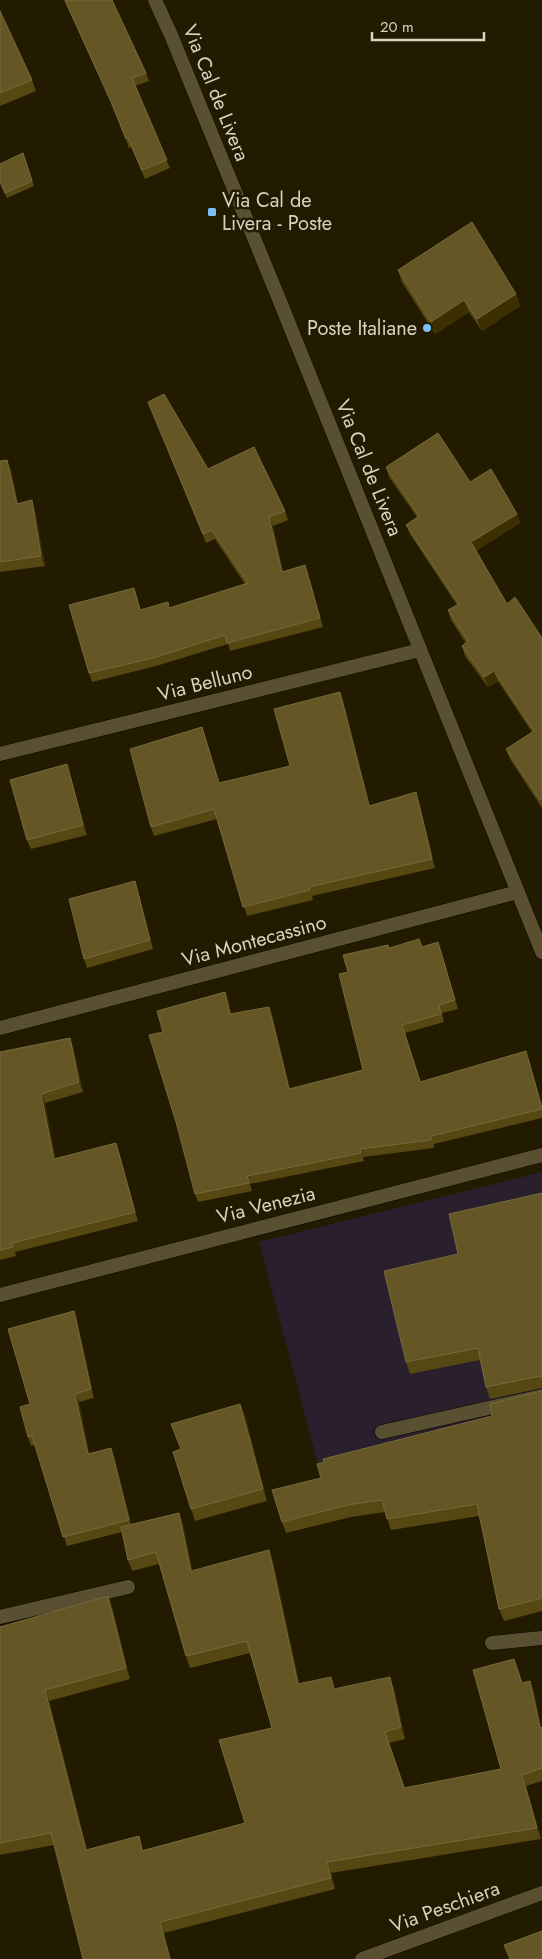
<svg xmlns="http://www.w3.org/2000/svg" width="542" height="1959" viewBox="0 0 542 1959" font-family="Jost,sans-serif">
<rect width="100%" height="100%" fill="#231b00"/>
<!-- industrial -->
<path fill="#291f2d" d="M542,1172V1474L333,1521L259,1242Z"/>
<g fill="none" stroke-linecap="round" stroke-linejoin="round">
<defs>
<path id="service" d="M382,1432L542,1396
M0,1617L128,1587
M492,1643L542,1638"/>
<path id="minor" d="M0,754L420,650
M0,1028L518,892
M0,1295L542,1155
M362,1959L542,1893"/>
<path id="tertiary" d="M155,0L171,35L281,304L542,952"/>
</defs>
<!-- service casing -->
<use href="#service" stroke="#0d0600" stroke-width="15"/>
<!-- minor casing -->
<use href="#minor" stroke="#0d0600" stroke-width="15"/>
<!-- tertiary casing -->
<use href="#tertiary" stroke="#0d0600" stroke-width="15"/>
<!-- service -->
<use href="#service" stroke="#595032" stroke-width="14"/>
<!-- minor -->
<use href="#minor" stroke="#595032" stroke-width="14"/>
<!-- tertiary -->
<use href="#tertiary" stroke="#595032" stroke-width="14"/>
</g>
<!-- wall -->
<path fill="#564812" d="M64,0H112L146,73L149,81L135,86L170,168L145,179L131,147L129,148L115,110Z
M0,11L32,80L36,91L0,106Z
M23,153L34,186L7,198L0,182Z
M398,270L516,294L520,306L482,331L469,312L435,334L402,282Z
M148,402L208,469L285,511L288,520L273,526L283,572L308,574L323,627L230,651L228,644L156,666L92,682L89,673L134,588L141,610L170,608L245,584L215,539L206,543Z
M0,461L11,469L18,504L35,510L45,566L0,572Z
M386,467L470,482L517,514L520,523L476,551L507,604L542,638V808L510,759L506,749L532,732L498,681L488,687L465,656L462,646L466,643L451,620L448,610L457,605L410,534L406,525L417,517L389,477Z
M343,701L370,806L419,802L435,868L312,896L313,900L247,916L217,819L154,836L151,827L205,737L219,783L290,766Z
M70,774L87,835L31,849L27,840Z
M135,881L138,891L153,949L87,968L84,959Z
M422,947L441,951L458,1009L442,1013L444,1022L405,1033L421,1082L529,1060L542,1105V1118L434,1144V1148L363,1157L364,1161L250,1184L252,1191L198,1202L195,1194L163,1032L228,1000L231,1014L272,1015L290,1089L363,1070L348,972L389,948Z
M70,1038L73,1047L83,1092L45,1103L55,1158L119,1152L138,1221L15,1252L16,1256L0,1260V1052Z
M542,1193V1388L490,1399L486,1387L480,1360L410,1374L406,1362L458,1254Z
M74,1311L77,1320L94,1398L79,1402L89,1454L114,1457L131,1524L179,1513L183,1524L192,1571L273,1561L299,1684L336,1689L394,1688L405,1739L389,1743L405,1788L501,1769L518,1670L522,1683L530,1681L534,1692L541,1727H542V1781L526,1786L541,1839L331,1873L335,1889L164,1933L54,1845L0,1855V1627L112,1607L130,1679L49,1701L87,1850L139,1836L143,1850L245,1823L272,1728L250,1653L190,1668L186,1656L159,1564L132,1571L128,1560L122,1532L67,1546L35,1445L31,1446L28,1437L30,1404Z
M542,1391V1611L504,1621L499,1609L479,1516L391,1530L385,1512L351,1517L286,1533L282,1522L321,1478L492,1416Z
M240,1404L245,1416L267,1501L195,1521L191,1509L181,1449L171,1424Z"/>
<!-- shaded-wall -->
<path fill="#3c3003" d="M516,294L520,306L482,331L477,319Z
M464,300L469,312L435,334L431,322Z
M7,460L11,469L20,513L17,504Z
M32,500L35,510L45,566L41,556Z
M517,514L520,523L475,552L471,542Z
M269,517L273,526L285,581L282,572Z
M305,565L308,574L323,627L320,618Z
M134,588L137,597L143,619L140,610Z
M494,671L498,681L488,687L484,677Z
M340,692L343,701L372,815L369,806Z
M67,764L70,774L87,835L83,825Z
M416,792L419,802L435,868L432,859Z
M135,881L138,891L153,949L150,940Z
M438,942L441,951L458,1009L455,1000Z
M225,992L228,1000L233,1022L230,1014Z
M269,1007L272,1015L292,1097L289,1089Z
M70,1038L73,1047L83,1092L79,1082Z
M41,1094L45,1103L57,1168L54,1159Z
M116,1143L119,1152L138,1221L135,1212Z
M74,1311L77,1320L94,1398L91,1389Z
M75,1394L79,1402L91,1463L88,1454Z
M240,1404L245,1416L267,1501L263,1489Z
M111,1448L114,1457L132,1529L129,1520Z
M179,1513L183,1524L195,1583L191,1571Z
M269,1550L273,1561L302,1695L298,1684Z
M108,1596L112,1607L130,1679L126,1668Z
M390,1677L394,1688L405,1739L401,1727Z
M530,1681L534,1692L542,1730L540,1728Z
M45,1690L49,1701L90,1861L86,1850Z
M522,1775L526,1786L541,1839L537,1828Z
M327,1862L331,1873L335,1889L331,1878Z
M160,1922L164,1933L171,1959H170Z"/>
<!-- building -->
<path fill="#645725" stroke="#766a3d" d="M65,0H112L146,73L132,78L167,160L142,170L128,138L126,139L111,102Z
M0,11L32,80L0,93Z
M23,153L32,181L5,193L0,182V164Z
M472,222L516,294L477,319L464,300L431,322L398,270Z
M164,394L208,469L254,447L285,511L269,517L282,572L305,565L320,618L227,643L225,635L153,658L89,673L69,605L134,588L140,610L168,602L169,608L248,583L212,530L203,534L148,402Z
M438,433L470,482L491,469L517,514L471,542L507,604L515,597L542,638V799L540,800L506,749L534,731L494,671L484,677L462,646L468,641L448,610L459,604L406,525L419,516L386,467Z
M7,460L17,504L32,500L41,556L0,562V461Z
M340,692L369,806L416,792L432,859L309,887L310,890L243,907L214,809L151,827L130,749L202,727L219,783L290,766L274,709Z
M67,764L83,825L27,840L10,780Z
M135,881L150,940L84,959L69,899Z
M419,939L422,947L438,942L455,1000L439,1005L441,1014L402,1025L420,1082L526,1051L542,1109L431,1136V1140L360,1149L361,1153L247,1176L249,1183L195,1194L176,1122L149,1035L163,1032L157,1011L225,992L230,1014L269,1007L289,1089L363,1070L339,974L348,972L343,955L388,945L389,948Z
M70,1038L79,1082L41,1094L54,1159L116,1143L135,1212L12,1243L13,1247L0,1250V1052Z
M542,1193V1378L540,1376L486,1387L478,1348L406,1362L384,1271L458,1254L449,1214Z
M74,1311L91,1389L75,1394L88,1454L111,1448L129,1520L63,1537L32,1436L28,1437L20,1407L30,1404L8,1329Z
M542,1391V1598L499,1609L477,1504L387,1519L382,1500L347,1505L282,1522L272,1490L321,1478L317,1464L324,1462L323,1459L492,1416L490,1404Z
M240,1404L263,1489L191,1509L173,1452L181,1449L171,1424Z
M179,1513L191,1571L269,1550L298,1684L331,1677L334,1689L390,1677L401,1727L385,1732L404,1788L501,1769L473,1670L514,1659L522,1683L530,1681L540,1728L542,1727V1768L522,1775L537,1828L327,1862L331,1878L160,1922L170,1959H83L51,1833L0,1843V1627L108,1596L126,1668L45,1690L86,1850L139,1836L142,1851L245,1823L219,1740L272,1728L247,1641L186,1656L156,1552L128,1560L121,1527Z
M542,1931V1959H510L504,1945Z"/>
<!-- markers -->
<g fill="#79bff8" stroke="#231b00" stroke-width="2">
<rect x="207" y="207" width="10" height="10" rx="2.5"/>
<circle cx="427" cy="328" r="5"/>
</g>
<g text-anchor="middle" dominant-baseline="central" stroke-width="5" stroke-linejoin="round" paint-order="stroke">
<!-- street labels -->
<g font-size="20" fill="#d7d2c1" stroke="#231b00">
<text transform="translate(216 93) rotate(68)">Via Cal de Livera</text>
<text transform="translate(369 468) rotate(68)">Via Cal de Livera</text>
<text transform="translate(205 683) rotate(-14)">Via Belluno</text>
<text transform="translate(254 941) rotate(-15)">Via Montecassino</text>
<text transform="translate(266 1205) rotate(-14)">Via Venezia</text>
<text transform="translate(445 1907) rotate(-20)">Via Peschiera</text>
</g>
<!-- poi labels -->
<g font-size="20" fill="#d7d2c1" stroke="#231b00" text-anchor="start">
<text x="222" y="200">Via Cal de<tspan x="222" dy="23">Livera - Poste</tspan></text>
<text x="417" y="328" text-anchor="end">Poste Italiane</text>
</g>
</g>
<!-- scale -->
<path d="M372 32v8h112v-8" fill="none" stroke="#d7d2c1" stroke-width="2.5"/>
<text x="380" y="32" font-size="15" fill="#d7d2c1" stroke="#231b00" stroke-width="4" paint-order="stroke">20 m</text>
</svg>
